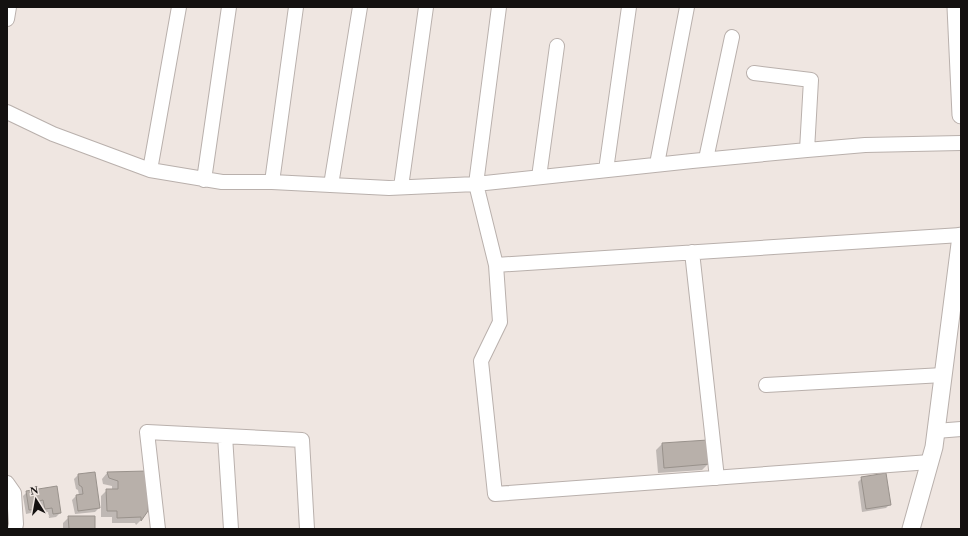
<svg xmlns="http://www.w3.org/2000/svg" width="968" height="536" viewBox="0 0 968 536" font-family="Georgia,serif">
<rect width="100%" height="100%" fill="#efe6e1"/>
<!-- shadow -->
<path fill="#0003" d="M662,444L708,464L702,470L658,473L656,450Z
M146,472L147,511L141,520L136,525L135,523H112V517H101V496L107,490H112V486L103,484L102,479L107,473Z
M78,475L99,508L95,512L75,514L72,500L76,496L79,495L78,490L76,489L74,479Z
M862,478L890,504L886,508L862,512L858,482Z
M56,488L60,513L56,517L49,518L48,512L41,513L40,508L35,512L26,514L23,496L27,492Z
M69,517L94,529H63V523Z"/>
<!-- building -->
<path fill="#b8b0aa" stroke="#99928c" d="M708,440L710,464L664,468L662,443Z
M147,471L148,511L141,521V517L117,518V511H107L106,489H118V481L109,478L107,472Z
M95,472L100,508L78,511L76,495L83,494L82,487L79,485L78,474Z
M886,473L891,505L866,509L861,477Z
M57,486L61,513L53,514L52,508L45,509L43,500L39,501L40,509L29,510L26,491Z
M68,516H95V529H69Z"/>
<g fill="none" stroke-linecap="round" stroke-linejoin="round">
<defs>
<path id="minor" d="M499,7L476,184L496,265L500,322L481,361L495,494L930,462
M7,19L9,7
M754,73L811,80L807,150
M7,112L53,134L150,170L222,182H272L389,188L476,184L692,161L807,150L865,145L961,143
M706,159L732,37
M657,164L687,7
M150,170L179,7
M606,170L629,7
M539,177L557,46
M204,180L229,7
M272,182L296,7
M331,185L360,7
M401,187L426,7
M692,252L717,478
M496,265L961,235
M766,385L943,375
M936,431L961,429
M225,436L231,529
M7,483L14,493L16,524L15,529
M158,529L147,432L302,440L307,529"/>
<path id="tertiary" d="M956,7L961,115
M911,529L934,447L961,236"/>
</defs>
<!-- minor casing -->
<use href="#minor" stroke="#b9b0ac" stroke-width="16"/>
<!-- tertiary casing -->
<use href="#tertiary" stroke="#b9b0ac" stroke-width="19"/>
<!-- minor -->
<use href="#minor" stroke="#fff" stroke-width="14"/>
<!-- tertiary -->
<use href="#tertiary" stroke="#fff" stroke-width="17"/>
</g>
<!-- border -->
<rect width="968" height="536" fill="none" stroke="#141110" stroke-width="16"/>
<!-- north arrow -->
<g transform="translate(36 500) rotate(349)" stroke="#efe6e1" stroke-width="3" paint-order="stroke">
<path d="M0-3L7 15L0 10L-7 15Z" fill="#141110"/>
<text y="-6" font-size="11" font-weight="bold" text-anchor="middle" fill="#141110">N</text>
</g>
</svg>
